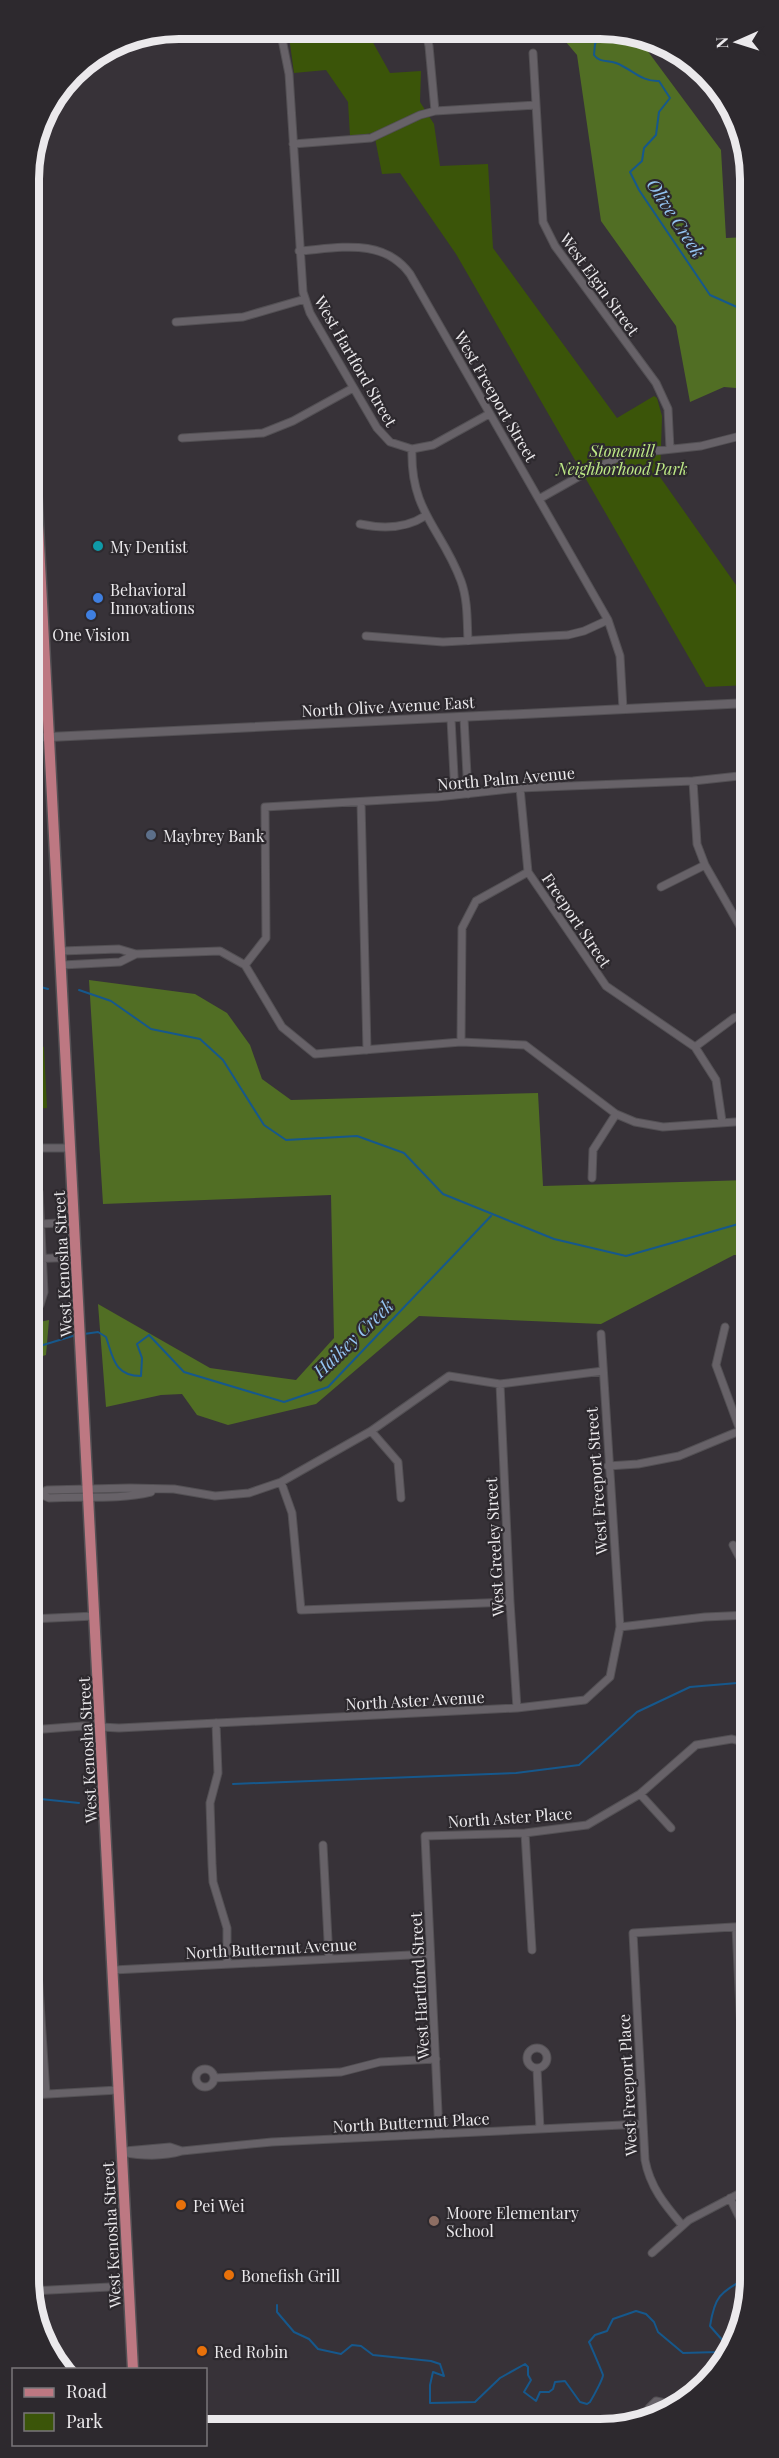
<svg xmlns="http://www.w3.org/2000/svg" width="779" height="2458" viewBox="0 0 779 2458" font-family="'Playfair Display',serif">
<rect width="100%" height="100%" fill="#373238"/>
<!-- green -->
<path fill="#3b5509" d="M288,29L366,30L390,73L421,71L420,102L434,124L440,166L488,164L493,248L617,418L654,396L657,398L662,416L660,477L748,602V685L706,687L456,254L400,173L382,174L374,133L350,136L348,102L326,70L294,73Z
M30,997L37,999L31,1040L44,1047L47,1108L30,1109Z"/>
<!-- forest -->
<path fill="#516e24" d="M530,31H630L635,34L721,150L726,238L748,237V389L724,387L690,402L676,326L601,221L577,55L560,35Z
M30,838H31L37,999L30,997Z
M89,980L195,994L227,1013L250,1045L262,1079L291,1100L538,1093L543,1186L749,1180V1255H734L601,1324L419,1316L316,1404L228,1425L197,1415L182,1394L161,1395L106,1407L98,1304L210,1368L296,1380L334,1338L331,1195L103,1204Z
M49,1320L46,1355L30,1360V1324Z"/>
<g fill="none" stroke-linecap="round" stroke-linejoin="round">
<!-- stream -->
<path stroke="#16588c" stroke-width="2" d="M603,31L595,44L594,55C600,63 607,60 616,63C632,69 641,82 659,81L670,98L659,112L656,135L644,148L642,161L630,172L639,190L710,295L748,312
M30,885L38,913L30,929
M30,984L48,989
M79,990L111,1001L151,1029L200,1039L223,1060L264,1125L286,1140L357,1136L404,1153L443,1194L554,1239L626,1256L749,1221
M84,1334L98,1332L106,1337C113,1357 114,1376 141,1376L142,1358L137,1344L149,1335L184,1372L284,1402L328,1387L491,1216
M30,1349L76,1335
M233,1784L516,1773L579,1765L637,1712L690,1687L749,1682
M31,1798L79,1803
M277,2305V2312L294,2332L309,2339L318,2349L341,2354L352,2345L361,2346L373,2355L431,2361L440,2364L444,2376L433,2372L430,2385V2403L475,2402L500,2378L525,2364L528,2367V2375L531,2380L524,2392L536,2401L540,2392H549L553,2389L555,2382L565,2381L580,2402L587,2404L590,2402C593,2397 603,2379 603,2375C602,2372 591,2346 589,2342L595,2335L607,2331L613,2319L636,2311L646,2314L654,2322L658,2332L683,2353L718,2352L723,2348L724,2342L710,2326C715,2295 720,2293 748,2277"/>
<defs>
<path id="minor" d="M280,29L289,74L303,292L310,313L377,428L390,442L412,449C410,512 442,529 461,581C468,600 467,622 468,641
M425,30L429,46L435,111
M533,53L543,222L555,246L656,383L668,409L670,449
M293,144L371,138L420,115L435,111L536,105
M299,251C339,248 383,237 410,274L608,620L620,656L623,709
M176,322L243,317L305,299
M182,438L263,433L293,421L353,388
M412,449L433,445L489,414
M539,499L587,472L626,454L701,446L748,434
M360,524C383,529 405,529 425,516
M366,636L443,642L568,635L584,631L608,620
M464,718L468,794
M451,719L455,795
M693,781L697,844L705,865L749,942
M520,788L528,872L606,986L695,1047L716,1080L722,1121
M361,802L367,1050
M661,887L705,865
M61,951L119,949L136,954L220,951L245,965L282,1027L315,1054L461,1042L525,1045L616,1114L635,1122L663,1127L749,1121
M62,965L120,962L136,954
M245,965L266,938L265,807L437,797L520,788L693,781L748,775
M461,1042L462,928L476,901L528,872
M695,1047L734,1018L749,1013
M30,1148H71
M592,1178L593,1150L616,1114
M30,1192H39L44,1292L40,1305L30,1310
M40,1224L75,1222
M30,1259L77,1257
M725,1327L716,1365L740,1430
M500,1384L510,1602L517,1708
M371,1431L398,1462L401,1498
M608,1466L638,1464L679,1456L749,1427
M281,1482L292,1513L301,1610L510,1602
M40,1494L49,1498C84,1496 117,1500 151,1492
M30,1495L40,1494L47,1490L130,1488L174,1489L215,1496L249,1493L281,1482L371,1431L449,1376L500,1384L603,1371
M733,1545L743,1564L745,1614
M31,1619L95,1616
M620,1627L705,1617L749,1615
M216,1723L218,1773L210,1803L212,1864L213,1882L227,1928V1964
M31,1730L83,1726L119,1728L517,1708L585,1700L610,1677L620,1627L601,1334
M640,1794L671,1828
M525,1833L532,1950
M323,1845L329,1959
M31,1865L46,2094
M736,1927L744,2093L750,2130
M113,1970L430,1954
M527 2058a10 10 0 1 1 20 0a10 10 0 1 1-20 0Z
M196 2078a9 9 0 1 1 18 0a9 9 0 1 1-18 0Z
M537,2069L540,2129
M214,2078L341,2072L380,2062L436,2059
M31,2095L118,2090
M439,2134L425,1836L525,1833L587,1825L640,1794L696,1745L732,1739L750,1744
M125,2151L170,2147L182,2151
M122,2152C142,2156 162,2157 182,2151L272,2142L643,2124
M730,2198L750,2239
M682,2225C665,2205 650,2187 645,2160L633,1933L750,1926
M652,2253L689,2220L750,2188
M31,2291L129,2286
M652,2418L649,2408L656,2401L665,2403L669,2412"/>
<path id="tertiary" d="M29,738L748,703"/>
<path id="primary" d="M29,350L133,2370"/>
</defs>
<!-- minor casing -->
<use href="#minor" stroke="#535054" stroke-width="9"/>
<!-- tertiary casing -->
<use href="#tertiary" stroke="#535054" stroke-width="10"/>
<!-- primary casing -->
<use href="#primary" stroke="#535054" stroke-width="13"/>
<!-- minor -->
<use href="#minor" stroke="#676268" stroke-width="7"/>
<!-- tertiary -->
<use href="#tertiary" stroke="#676268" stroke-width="8"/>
<!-- primary -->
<use href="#primary" stroke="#bd7882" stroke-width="10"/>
</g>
<!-- markers -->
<circle fill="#0f9aa8" stroke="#2d292e" stroke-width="2" cx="98" cy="546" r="6"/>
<g fill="#3f7fe0" stroke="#2d292e" stroke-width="2">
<circle cx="98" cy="598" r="6"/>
<circle cx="91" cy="615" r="6"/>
</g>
<circle fill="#5c6f8a" stroke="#2d292e" stroke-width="2" cx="151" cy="835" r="6"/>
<g fill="#e8710a" stroke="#2d292e" stroke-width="2">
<circle cx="181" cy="2205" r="6"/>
<circle cx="229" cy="2275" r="6"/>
<circle cx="202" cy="2351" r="6"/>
</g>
<circle fill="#8d6e63" stroke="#2d292e" stroke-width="2" cx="434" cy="2221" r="6"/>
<g text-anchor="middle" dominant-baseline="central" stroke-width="4.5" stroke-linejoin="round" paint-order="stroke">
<!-- street labels -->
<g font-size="16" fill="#ebe9ec" stroke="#2d292e">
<text transform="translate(600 284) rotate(54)">West Elgin Street</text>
<text transform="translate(356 361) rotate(60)">West Hartford Street</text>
<text transform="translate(496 396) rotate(60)">West Freeport Street</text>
<text transform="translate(388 706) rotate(-3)">North Olive Avenue East</text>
<text transform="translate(506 778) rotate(-5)">North Palm Avenue</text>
<text transform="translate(577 920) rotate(56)">Freeport Street</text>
<text transform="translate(62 1264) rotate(-93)">West Kenosha Street</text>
<text transform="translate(596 1481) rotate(-94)">West Freeport Street</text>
<text transform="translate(494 1547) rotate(-93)">West Greeley Street</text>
<text transform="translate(415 1700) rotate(-3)">North Aster Avenue</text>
<text transform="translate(87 1750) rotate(-93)">West Kenosha Street</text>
<text transform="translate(510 1817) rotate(-4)">North Aster Place</text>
<text transform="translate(271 1948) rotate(-3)">North Butternut Avenue</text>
<text transform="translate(419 1986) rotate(-93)">West Hartford Street</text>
<text transform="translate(627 2085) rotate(-93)">West Freeport Place</text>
<text transform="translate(411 2122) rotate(-3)">North Butternut Place</text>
<text transform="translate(111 2235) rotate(-93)">West Kenosha Street</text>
</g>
<!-- park labels -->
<g font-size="16" font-style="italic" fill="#beea86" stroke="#2d292e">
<text x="622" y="450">Stonemill<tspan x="622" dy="18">Neighborhood Park</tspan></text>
</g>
<!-- poi labels -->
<g font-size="16" fill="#ebe9ec" stroke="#2d292e" text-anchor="start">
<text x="110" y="546">My Dentist</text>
<text x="110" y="589">Behavioral<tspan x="110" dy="18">Innovations</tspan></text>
<text x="91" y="634" text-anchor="middle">One Vision</text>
<text x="163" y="835">Maybrey Bank</text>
<text x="193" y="2205">Pei Wei</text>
<text x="446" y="2212">Moore Elementary<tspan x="446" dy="18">School</tspan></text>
<text x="241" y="2275">Bonefish Grill</text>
<text x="214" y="2351">Red Robin</text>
</g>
<!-- water labels -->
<g font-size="18" font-style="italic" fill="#94c4f1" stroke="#2d292e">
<text transform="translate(676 218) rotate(57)">Olive Creek</text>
<text transform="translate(353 1338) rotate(-44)">Haikey Creek</text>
</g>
</g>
<!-- crop -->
<path d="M0 0H779V2458H0ZM179 39H600A140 140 0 0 1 740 179V2279A140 140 0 0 1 600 2419H179A140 140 0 0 1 39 2279V179A140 140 0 0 1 179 39Z" fill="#2d292e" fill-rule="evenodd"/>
<path fill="none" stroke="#ebe9ec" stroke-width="8" d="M179 39H600A140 140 0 0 1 740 179V2279A140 140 0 0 1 600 2419H179A140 140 0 0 1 39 2279V179A140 140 0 0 1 179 39Z"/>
<!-- legend -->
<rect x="12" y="2368" width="195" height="78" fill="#2d292e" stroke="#79767a" stroke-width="1.5"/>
<rect x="24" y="2388" width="30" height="9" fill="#bd7882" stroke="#79767a" stroke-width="1.5"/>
<text x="66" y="2398" font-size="18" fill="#ebe9ec">Road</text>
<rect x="24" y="2413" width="30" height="18" fill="#3b5509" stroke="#79767a" stroke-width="1.5"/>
<text x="66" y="2428" font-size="18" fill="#ebe9ec">Park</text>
<!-- north arrow -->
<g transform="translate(737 42) rotate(267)" stroke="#2d292e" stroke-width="4.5" paint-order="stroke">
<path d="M0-4.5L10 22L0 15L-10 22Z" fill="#ebe9ec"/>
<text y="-9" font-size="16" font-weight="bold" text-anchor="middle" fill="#ebe9ec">N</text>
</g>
</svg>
